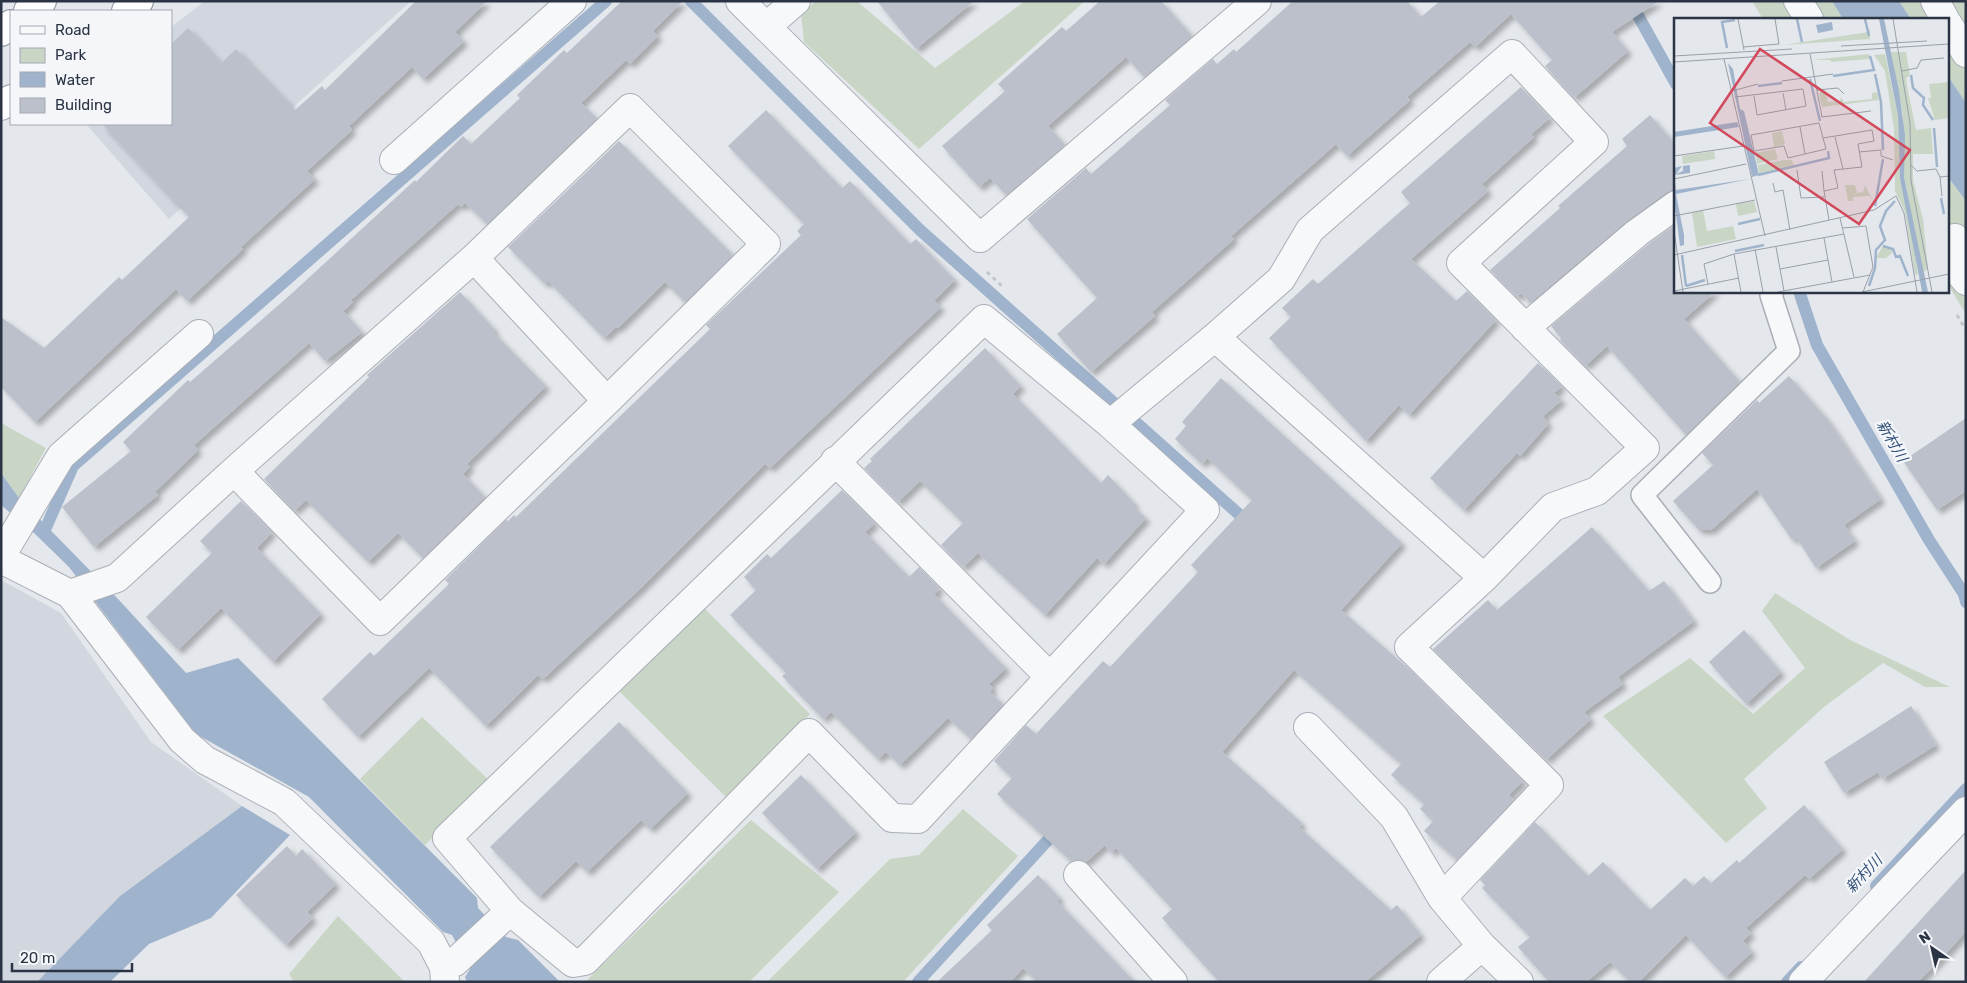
<svg xmlns="http://www.w3.org/2000/svg" width="1967" height="983" viewBox="0 0 1967 983" font-family="Rubik,'Noto Sans JP',sans-serif">
<defs>
<filter id="shadow"><feDropShadow dx="4.5" dy="4.5" stdDeviation="2.5" flood-color="#0004"/></filter>
</defs>
<rect width="100%" height="100%" fill="#e4e7ec"/>
<!-- built -->
<path fill="#d2d6de" d="M205,1H411L169,219L86,124H171V27Z
M1,580L61,613L151,742L242,806L120,896L37,982H1Z"/>
<!-- green -->
<path fill="#c9d6c5" d="M816,1H857L935,68L1025,1H1085L919,149L804,42L801,14Z
M1752,1H1832L1843,19H1763Z
M1899,1H1966V103L1948,76V19H1911Z
M1948,177L1966,201V314L1948,285Z
M1,423L46,448L19,498L1,473Z
M1775,593L1850,640L1950,687H1925L1883,663L1824,707L1744,779L1767,808L1726,843L1603,716L1690,658L1753,714L1805,668L1762,611Z
M702,606L810,714L727,798L616,688Z
M422,717L490,781L425,845L360,779Z
M963,809L1018,856L903,982H767L890,859L919,855Z
M751,820L839,892L749,982H589L587,980Z
M338,916L405,982H294L289,974Z"/>
<!-- water -->
<path fill="#9fb4cc" d="M1832,1H1899L1911,19H1843Z
M1948,76L1966,103V201L1948,177Z
M1,473L19,498L119,600L186,673L238,658L477,898L478,908L506,937L518,940L560,982H467L465,977L470,969L452,935L443,932L309,797L196,734L69,567L33,532L1,505Z
M242,806L290,835L211,918L149,944L110,982H37L120,896Z"/>
<g fill="none" stroke-linecap="round" stroke-linejoin="round">
<!-- stream -->
<path stroke="#9fb4cc" stroke-width="12" d="M691,1L920,230L1251,525
M1630,1L1676,84
M1799,291L1817,345L1929,540L1964,594L1966,602
M44,532L73,466L606,1
M1876,886L1966,789
M918,982L1058,829
M1787,982L1801,967"/>
</g>
<!-- building -->
<path fill="#bbc0ca" filter="url(#shadow)" d="M416,1H487L455,32L464,41L423,79L412,67L349,126L352,130L307,171L315,179L241,247L243,249L187,301L176,289L35,422L1,387V317L44,348L119,277L122,280L189,217L102,124H171V44L188,28L221,63L236,49L295,110L322,86L325,90Z
M622,1H683L653,31L658,36L630,64L626,60L581,103L597,118L487,224L465,203L461,207L458,204L351,300L353,302L343,311L362,332L325,361L309,343L194,445L198,450L155,492L158,495L94,547L62,507L131,451L123,442L188,380L190,382L289,296L415,180L416,182L463,136L471,144L520,98L517,95L564,50L567,53Z
M877,1H974L916,49Z
M1100,1H1161L1192,36L1144,77L1126,57L1048,126L1065,145L1006,195L990,178L979,187L942,146L1005,91L998,84L1062,27L1066,31Z
M1293,1H1407L1421,17L1440,1H1659L1612,32L1628,51L1574,98L1545,66L1552,60L1511,14L1475,47L1470,42L1407,97L1410,100L1347,156L1336,144L1231,236L1234,239L1152,312L1155,316L1091,372L1057,334L1097,298L1027,219L1086,168L1091,174L1170,105L1165,100L1213,59L1217,64L1234,49L1236,52Z
M1521,87L1550,118L1531,134L1534,137L1482,184L1488,191L1411,259L1456,301L1467,291L1496,320L1409,415L1399,405L1366,441L1269,338L1291,317L1282,308L1313,279L1318,284L1410,203L1401,192Z
M766,110L842,188L850,181L910,244L916,239L955,280L934,301L941,307L770,468L765,464L643,586L543,679L538,675L486,726L429,668L358,737L322,699L370,652L374,656L449,584L445,580L506,520L508,521L514,515L516,517L710,329L706,325L801,235L797,231L804,224L728,146Z
M1650,115L1676,145V190L1667,192L1628,220L1530,303L1521,293L1517,297L1490,270L1560,208L1558,206L1627,146L1622,139Z
M619,141L733,255L685,302L665,282L618,328L616,327L604,338L548,281L545,284L508,247Z
M1676,224V291H1716L1684,319L1740,382L1686,435L1607,346L1585,366L1560,340L1561,338L1551,326L1647,245Z
M460,292L495,330L493,332L546,386L467,464L470,467L463,474L485,497L423,558L398,533L368,562L306,500L294,511L264,479L369,377L367,375Z
M985,348L1021,386L1013,394L1101,483L1108,475L1135,504L1133,506L1146,518L1104,564L1097,558L1045,615L978,553L963,567L941,545L963,523L920,481L898,502L864,468L872,461L870,459Z
M1538,363L1562,386L1554,393L1562,400L1543,416L1548,424L1520,456L1517,453L1464,510L1430,478Z
M1789,376L1828,420L1881,499L1844,525L1855,541L1816,568L1796,537L1792,540L1757,489L1711,530H1699L1673,501L1713,465L1702,453L1757,400L1759,403Z
M1221,378L1402,543L1341,610L1409,669L1523,781L1509,795L1514,800L1457,860L1424,831L1433,821L1420,809L1424,804L1391,775L1401,764L1294,670L1222,752L1302,823L1299,827L1391,910L1397,905L1421,935L1365,982H1219L1162,918L1172,909L1116,848L1111,853L1105,845L1086,862L1075,860L1071,861L997,794L1012,778L994,761L1026,725L1036,734L1103,661L1110,667L1198,572L1191,565L1252,500L1207,458L1202,464L1175,439L1186,426L1182,422Z
M1966,418V491L1937,510L1903,461Z
M842,490L875,523L865,532L909,577L919,567L940,589L934,594L1006,668L989,684L993,688L990,692L1003,704L971,739L948,718L900,765L886,752L878,759L831,712L823,719L782,676L786,673L730,615L756,590L744,577L767,554L771,558Z
M241,501L272,532L257,548L321,614L273,662L221,608L178,650L146,617L212,553L200,541Z
M1592,527L1649,591L1664,581L1694,621L1618,677L1623,684L1584,712L1591,719L1546,760L1433,649L1488,600L1497,610Z
M1744,630L1781,672L1746,704L1709,662Z
M1911,706L1936,745L1882,779L1878,772L1844,793L1824,762Z
M619,722L688,793L650,829L641,820L587,872L576,861L539,897L490,847Z
M801,775L856,832L817,869L762,813Z
M1804,805L1843,849L1809,879L1805,875L1746,928L1751,933L1743,941L1752,952L1725,977L1686,935L1639,982H1630L1610,962L1586,982H1549L1518,947L1530,937L1482,888L1485,885L1480,880L1535,822L1588,876L1603,862L1650,910L1685,878L1693,886L1704,876L1711,883L1737,860L1739,863Z
M287,846L296,856L302,849L336,884L307,912L313,918L286,945L236,895Z
M1966,870V931L1952,947L1918,982H1864Z
M1038,875L1060,898L1057,901L1135,982H1037L1023,968L1010,982H937L992,930L987,925Z"/>
<g fill="none" stroke-linecap="round" stroke-linejoin="round">
<defs>
<path id="service" d="M1710,582L1642,495L1789,351L1771,295L1773,291"/>
<path id="pedestrian" d="M1798,1L1809,19
M1935,1L1945,19
M1948,24L1966,53
M1955,238L1958,271L1966,281"/>
<path id="minor" d="M740,1L980,238L1257,1
M766,27L796,1
M394,160L572,1
M474,258L607,401
M984,319L1110,424L1205,510L918,819L892,818L809,733L585,961L573,963L510,911L447,838Z
M1525,328L1637,233L1676,205
M1215,337L1484,578
M1110,424L1215,337L1281,279L1310,230L1512,54L1594,142L1461,263L1645,448L1597,491L1553,507L1484,578L1409,647L1549,785L1442,898L1482,946L1519,982
M835,461L1050,677
M1,556L61,456L199,334
M1,559L70,594L182,740L205,760L284,802L431,942L444,967L445,982
M70,594L117,578L234,471L474,258L630,108L766,244L607,401L380,621L234,471
M1308,727L1394,817L1442,898
M1078,875L1173,982
M444,967L455,962L510,911
M1441,982L1482,946
M1803,982L1966,811"/>
<path id="trunk" d="M28,11L42,1
M126,11L139,1
M1,32L11,24
M1,106L11,99"/>
</defs>
<!-- service casing -->
<use href="#service" stroke="#a9aeb7" stroke-width="24"/>
<!-- pedestrian casing -->
<use href="#pedestrian" stroke="#a9aeb7" stroke-width="30"/>
<!-- minor casing -->
<use href="#minor" stroke="#a9aeb7" stroke-width="30"/>
<!-- trunk casing -->
<use href="#trunk" stroke="#8b94a3" stroke-width="30"/>
<!-- path -->
<path stroke="#c2c5cb" stroke-width="3" stroke-dasharray="4 4" stroke-linecap="butt" d="M987,272L1004,288
M1957,315L1966,330"/>
<!-- service -->
<use href="#service" stroke="#f7f8fa" stroke-width="21"/>
<!-- pedestrian -->
<use href="#pedestrian" stroke="#f7f8fa" stroke-width="28"/>
<!-- minor -->
<use href="#minor" stroke="#f7f8fa" stroke-width="28"/>
<!-- trunk -->
<use href="#trunk" stroke="#fff" stroke-width="28"/>
</g>
<g text-anchor="middle" dominant-baseline="central" stroke-width="4.5" stroke-linejoin="round" paint-order="stroke">
<!-- water labels -->
<g font-size="15" font-style="italic" fill="#34527a" stroke="#f4f6f9">
<text transform="translate(1892 441) rotate(60)">新村川</text>
<text transform="translate(1864 874) rotate(-47)">新村川</text>
</g>
</g>
<!-- overview -->
<g transform="translate(1674 18)">
<rect width="275" height="275" fill="#e4e7ec"/>
<path d="M196,11V21L110,27L194,14ZM217,34H232L236,58L232,60L233,68L242,112L257,110L259,136H239V162L249,201L254,250L249,255L230,159L229,97ZM195,36L196,41L157,44L156,42H138ZM211,36L224,98L226,161L240,229L244,256L241,257L231,194L221,173L220,111L211,53L200,37ZM275,64V100L261,102L254,80H257L255,66ZM151,72L154,84L166,83L167,79L170,84L198,81V75L203,74L205,82L148,89L145,75ZM108,113L111,126L100,129L98,115ZM101,131L104,141L83,146L81,135ZM40,133L41,141L9,146L8,138ZM110,142H118L120,148L85,156L84,147ZM171,167H181L183,175L189,174L191,167L199,183L195,178L179,179V183H174ZM80,183L83,194L64,198L62,186ZM29,192L33,213L59,208L62,221L23,229L18,195ZM209,228L218,230V235L212,240H202Z" fill="#c9d6c5"/>
<path d="M205,1H210L225,73L231,117L230,159L254,274H248L247,268L226,161L224,98ZM158,4L159,12L144,15L142,7ZM54,45L59,51L66,91L70,93L85,157L78,159ZM63,104L65,109L0,119V114ZM16,147V155L0,157L2,172L76,161L2,176L10,217V227L6,228L0,181V150L8,148L2,156L9,153V148Z" fill="#9fb4cc"/>
<path fill="none" stroke="#9fb4cc" stroke-width="2.5" d="M123,1L128,24M191,1L195,18M53,30L48,4L61,2M201,56L207,84L209,132M237,57L239,70L250,80L249,87L259,102M159,58L200,52L196,38M136,61L146,103M84,68L108,65M260,110L263,149M84,157L155,140L154,133M267,180L270,196M201,188L209,141M64,206L86,201M209,228L219,231L222,239L226,238L234,258M61,233L90,227M8,237L12,268M12,268L31,262M195,268L201,250L202,232L211,222L206,208L212,193L221,183"/>
<path fill="none" stroke="#9a9fa9" stroke-width="1" d="M64,1L70,32M219,1L236,105L237,163L258,274M167,28L253,23M69,29L105,26L101,1M136,36L148,99L197,93M0,38L118,31M50,41L91,218M0,44L275,26M228,53L243,50L247,42L270,40M108,63L159,56M143,72L164,70L170,76M58,73L84,66M109,75L112,92M61,79L129,71L132,88L83,97L80,78M145,105L152,131L114,140L110,128L80,133L77,117ZM126,109L131,136M161,119L169,151M149,120L198,112L200,123L184,126L188,149L160,152L164,170L150,173L155,202M185,134L207,132V138L219,142M0,138L69,128M236,146L243,153L262,151L266,159L275,158M123,152L127,180L150,179M148,153L150,173M266,159L268,178M0,161L72,146M99,165L101,174L109,172L116,212M0,198L81,182M166,200L180,259M169,210L192,208L199,249L189,274M0,213L9,274M150,220L158,264M102,229L110,273M81,231L89,274M60,236L67,274M0,237L200,192L222,178L230,195L243,274M106,251L154,242M34,266L30,246L60,236L170,216M0,273L65,260M104,274L196,257M188,274L275,256"/>
<path fill="#d1495b" fill-opacity="0.15" stroke="#d1495b" stroke-width="2.5" d="M86,31L236,132L185,206L36,105Z"/>
<rect width="275" height="275" fill="none" stroke="#2b3445" stroke-width="2.5"/>
</g>
<!-- border -->
<rect width="1967" height="983" fill="none" stroke="#2b3445" stroke-width="5"/>
<!-- legend -->
<rect x="10" y="10" width="162" height="115" fill="#f4f6f9" stroke="#a4a8b1"/>
<rect x="20" y="26" width="25" height="8" fill="#f7f8fa" stroke="#a4a8b1"/>
<text x="55" y="35" font-size="15" fill="#2b3445">Road</text>
<rect x="20" y="48" width="25" height="15" fill="#c9d6c5" stroke="#a4a8b1"/>
<text x="55" y="60" font-size="15" fill="#2b3445">Park</text>
<rect x="20" y="72" width="25" height="15" fill="#9fb4cc" stroke="#a4a8b1"/>
<text x="55" y="85" font-size="15" fill="#2b3445">Water</text>
<rect x="20" y="98" width="25" height="15" fill="#bbc0ca" stroke="#a4a8b1"/>
<text x="55" y="110" font-size="15" fill="#2b3445">Building</text>
<!-- north arrow -->
<g transform="translate(1932 948) rotate(326)" stroke="#f4f6f9" stroke-width="4" paint-order="stroke">
<path d="M0-4L9 19L0 12L-9 19Z" fill="#2b3445"/>
<text y="-8" font-size="14" font-weight="bold" text-anchor="middle" fill="#2b3445">N</text>
</g>
<!-- scale -->
<path d="M12 963v8h120v-8" fill="none" stroke="#2b3445" stroke-width="2.5"/>
<text x="20" y="963" font-size="15" fill="#2b3445" stroke="#f4f6f9" stroke-width="4" paint-order="stroke">20 m</text>
</svg>
